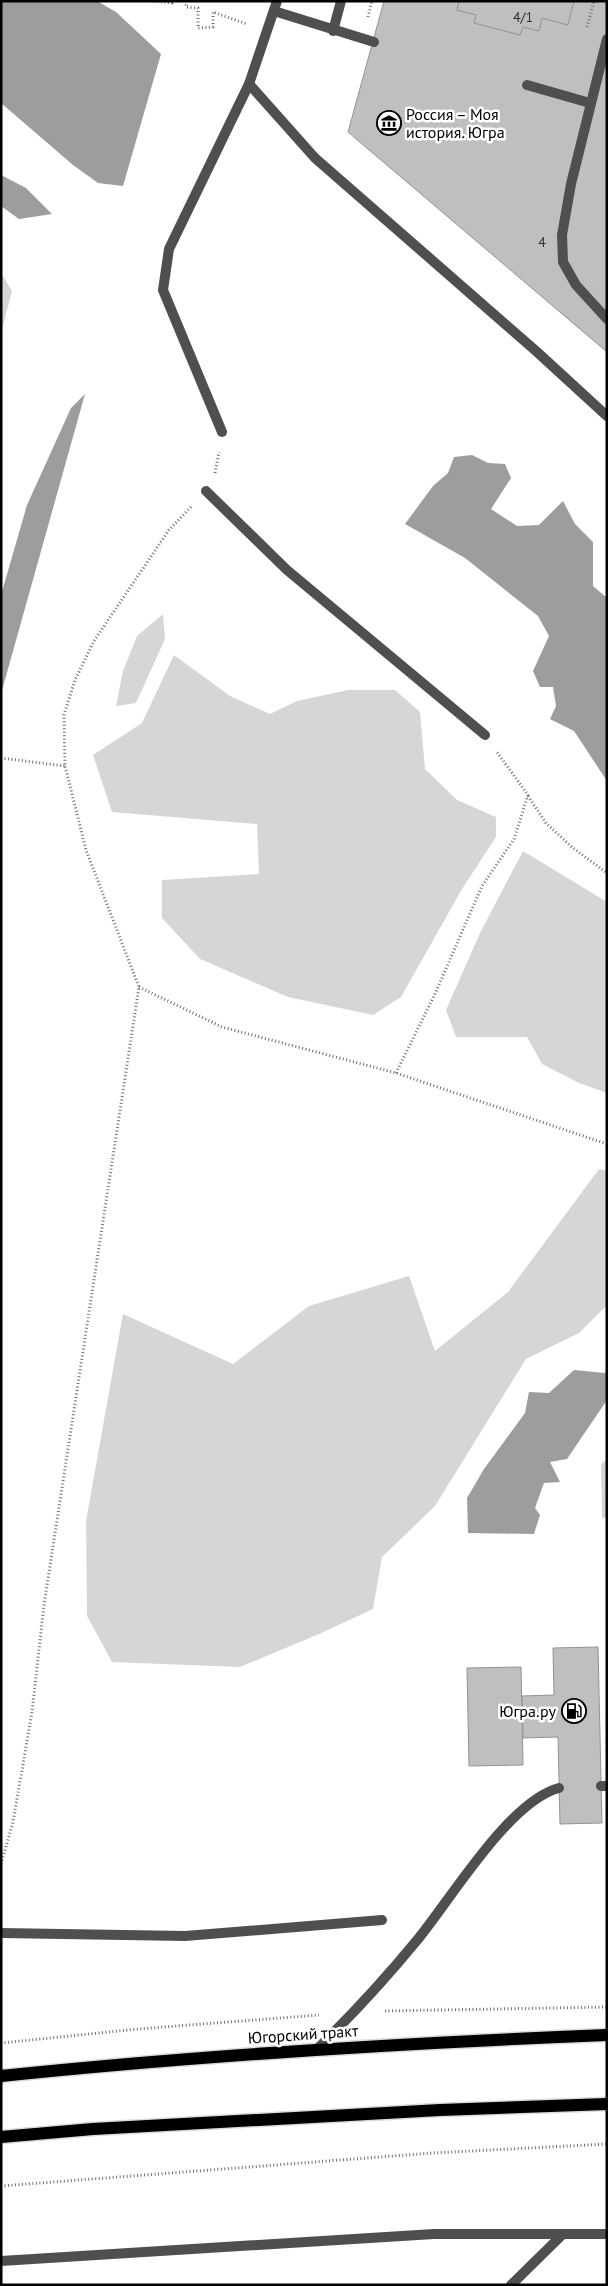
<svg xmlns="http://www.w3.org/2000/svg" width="608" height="2286" viewBox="0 0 608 2286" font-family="'PT Sans',sans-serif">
<rect width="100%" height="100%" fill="#fff"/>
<!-- green -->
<path fill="#d6d6d6" d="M1,273L12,291L1,334Z
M163,614L165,639L136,703L116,706L123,671L137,636Z
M174,655L230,696L270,714L297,701L348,690H395L420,712L425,769L457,800L496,817V837L462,889L401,997L373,1015L288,997L200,959L162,918V880L259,874L257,824L112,812L93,755L142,723Z
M523,851L607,902V1093L579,1083L542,1064L527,1037H456L446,1010L480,933Z
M599,1169L607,1171V1305L579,1333L526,1359L435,1506L382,1557L373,1609L319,1634L240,1667L112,1662L87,1616L86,1521L123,1314L233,1364L309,1306L409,1276L435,1351L508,1292Z
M607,1459V1517L602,1518L601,1464Z"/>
<!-- water -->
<path fill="#9d9d9d" d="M1,1H97L116,12L161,54L123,186L98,183L73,165L1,103Z
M1,175L26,188L52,214L19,219L1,206Z
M85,394L1,694V595L27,505L71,408Z
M472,455L488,463L505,464L511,478L491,509L517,526L539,525L563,501L575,524L593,542V586L607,598V781L574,731L550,719L556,706L553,687H540L533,671L549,636L538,616L465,558L405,524L433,486L448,473L454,457Z
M607,1367V1400L567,1459L550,1462L560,1482L544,1483L535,1508L540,1515L534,1534L468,1533L467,1498L484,1469L525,1413L529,1392L549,1393L574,1370L605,1373Z"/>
<!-- building -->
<path fill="#bfbfbf" stroke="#939393" d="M384,1H607V352L348,132Z
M459,1H574L568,25L542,18L539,31L523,27L520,35L474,23L476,15L457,10Z
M598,1647L602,1823L560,1824L558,1737L523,1738L522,1696L554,1695L553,1648Z
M521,1667L523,1765L469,1766L467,1668Z"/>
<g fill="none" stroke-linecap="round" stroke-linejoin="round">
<defs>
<path id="primary" d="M1,2076C203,2055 404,2043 607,2035
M1,2137L93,2129L440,2110L607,2104"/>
</defs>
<!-- primary casing -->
<use href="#primary" stroke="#dbdbdb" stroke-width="15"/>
<!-- path -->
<path stroke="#717171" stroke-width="3" stroke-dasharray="1 2.5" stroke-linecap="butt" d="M154,1L172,3V1
M186,1V7L198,8V28L213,27V12L247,24
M368,17L372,1
M587,27L594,1
M215,473L219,452
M1,758L65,766
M528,796L546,823L573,848L607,873
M139,987L222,1027L396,1073L607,1144
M396,1073L435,994L482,886L514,839L528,795L497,752
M1,1864L13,1822L32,1712L44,1605L139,987L86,850L65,766L64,715L75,680L94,641L169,530L192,506
M385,2011L607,2007
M1,2043L138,2029L319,2015
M1,2186L432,2153L607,2144"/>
<!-- lane -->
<path stroke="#4f4f4f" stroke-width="10" d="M274,11L374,42
M333,31L341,1
M607,39L571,184L562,235L563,262L576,285L607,319
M249,84L315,158L536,351L607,416
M527,85L590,103
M206,491L287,570L485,735
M601,1786H607
M1,1933L185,1936L382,1920
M317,2049C353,2014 386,1978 418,1939C451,1899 509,1801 559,1788
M1,2261L434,2234H607
M511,2285L563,2234"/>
<!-- street -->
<path stroke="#4f4f4f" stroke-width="10" d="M222,432L163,290L169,249L249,84L277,1"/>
<!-- primary -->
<use href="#primary" stroke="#000" stroke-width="12"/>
</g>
<!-- icons -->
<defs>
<symbol id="museum-ring" viewBox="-11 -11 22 22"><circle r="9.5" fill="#fff" stroke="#000" stroke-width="1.5"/><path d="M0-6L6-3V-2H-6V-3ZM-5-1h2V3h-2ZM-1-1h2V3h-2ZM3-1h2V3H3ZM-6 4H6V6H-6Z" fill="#000"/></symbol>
<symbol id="fuel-ring" viewBox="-11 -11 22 22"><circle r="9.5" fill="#fff" stroke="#000" stroke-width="1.5"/><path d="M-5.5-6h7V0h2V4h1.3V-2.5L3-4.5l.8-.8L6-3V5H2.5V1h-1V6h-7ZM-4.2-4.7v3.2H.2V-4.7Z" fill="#000"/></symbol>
</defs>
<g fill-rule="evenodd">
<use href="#museum-ring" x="375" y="109" width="28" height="28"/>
<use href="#fuel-ring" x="560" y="1697" width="28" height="28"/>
</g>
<g text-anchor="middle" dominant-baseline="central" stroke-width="5" stroke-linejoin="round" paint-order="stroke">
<!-- number labels -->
<g font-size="14" fill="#303030">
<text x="523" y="17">4/1</text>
<text x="542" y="242">4</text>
</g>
<!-- poi labels -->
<g font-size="16" fill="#000" stroke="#fff" text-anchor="start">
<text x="406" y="114">Россия – Моя<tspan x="406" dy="18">история. Югра</tspan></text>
<text x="556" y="1711" text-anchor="end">Югра.ру</text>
</g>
<!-- street labels -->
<g font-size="16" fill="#000" stroke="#fff">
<text transform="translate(303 2034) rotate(-4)">Югорский тракт</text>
</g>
</g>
<!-- border -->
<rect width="608" height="2286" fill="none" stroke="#000000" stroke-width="5"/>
</svg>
